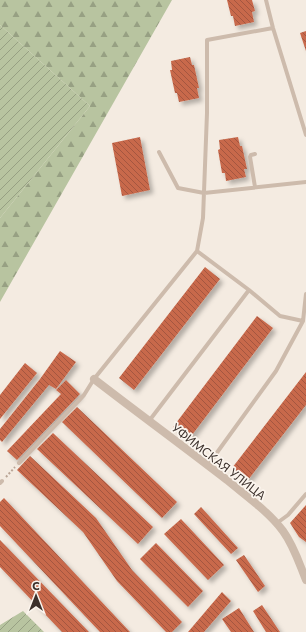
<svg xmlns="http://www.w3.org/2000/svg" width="306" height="632" viewBox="0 0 306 632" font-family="Commissioner,sans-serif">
<defs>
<pattern id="forest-firs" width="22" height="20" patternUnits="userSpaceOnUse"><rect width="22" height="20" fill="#b8c4a0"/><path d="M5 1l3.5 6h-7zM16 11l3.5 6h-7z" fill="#97a083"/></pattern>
<pattern id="garden-furrows" width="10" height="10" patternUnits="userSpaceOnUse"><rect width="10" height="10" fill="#b8c4a0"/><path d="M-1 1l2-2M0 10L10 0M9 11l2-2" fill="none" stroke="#97a083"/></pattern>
<pattern id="building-back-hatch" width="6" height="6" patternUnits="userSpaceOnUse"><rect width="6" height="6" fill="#c8694b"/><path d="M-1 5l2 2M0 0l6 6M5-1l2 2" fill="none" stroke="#a4573f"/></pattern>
<filter id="shadow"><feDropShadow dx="3.5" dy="3.5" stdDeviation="2" flood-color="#0004"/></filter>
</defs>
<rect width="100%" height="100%" fill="#f4ebe1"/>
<!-- forest -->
<path fill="url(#forest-firs)" d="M0,0H172L0,302V218L90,106L0,25Z"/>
<!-- garden -->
<path fill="url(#garden-furrows)" d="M0,25L90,106L0,218Z
M23,611L44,632H0V625Z"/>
<!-- building -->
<path fill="url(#building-back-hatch)" filter="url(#shadow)" d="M227,0H252L255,11L252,12L254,22L235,26L233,16H231Z
M306,31V51L300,33Z
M190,57L192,65H194L199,88H197L199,98L179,102L177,93H175L170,70H172L171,61Z
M140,137L150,190L122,196L112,143Z
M238,137L240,146H242L247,169H244L246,177L226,181L225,173H222L218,150L220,149L219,140Z
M205,267L220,279L134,390L119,378Z
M257,316L273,328L189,439L173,427Z
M60,351L76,362L56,389L49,385L2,442L0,440V429L40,379Z
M25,363L37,373L0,419V395Z
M306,372V405L248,480L232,468Z
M66,380L80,394L17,460L7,451L61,394L56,390Z
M77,407L177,502L162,518L62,422Z
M53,433L153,527L138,544L37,449Z
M30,456L96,518L132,570L182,622L172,632H166L117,581L83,532L17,470Z
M4,498L130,632H100L0,526V502Z
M306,505V542L299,537L290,523Z
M201,507L238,548L231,554L194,514Z
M181,519L224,565L208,580L164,534Z
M0,540L89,632H62L0,567Z
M156,543L203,591L188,607L140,559Z
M244,555L265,586L258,592L236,560Z
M222,592L231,601L204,632H188Z
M262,605L280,632H266L253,611Z
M239,608L254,632H231L222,619Z"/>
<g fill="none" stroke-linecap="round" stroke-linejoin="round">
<!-- path -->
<path stroke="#b9a596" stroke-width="2" stroke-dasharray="2 2" stroke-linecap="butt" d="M6,477L15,467"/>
<!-- service -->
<path stroke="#cdbbac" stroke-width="4" d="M266,0L273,28L306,135
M159,152L178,188L204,193L306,182
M255,187L250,157L251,155L255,154
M197,251L249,290L280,316L303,321
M149,421L249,290
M19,463L84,395L94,379L197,251L203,218L207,113V40L273,28
M208,465L276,371L303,321L306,294
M0,483L2,481
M277,523L288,515L306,494"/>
<!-- minor -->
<path stroke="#cdbbac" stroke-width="8" d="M94,379C138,413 183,446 227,480C246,496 268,511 283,531C294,546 299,563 306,580"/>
</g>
<g text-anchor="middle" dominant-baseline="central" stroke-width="3.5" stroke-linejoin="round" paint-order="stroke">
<!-- street labels -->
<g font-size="12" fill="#3b302b" stroke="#fbf5ee">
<text transform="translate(219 461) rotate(38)">УФИМСКАЯ УЛИЦА</text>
</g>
</g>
<!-- north arrow -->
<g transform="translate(36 596)" stroke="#fbf5ee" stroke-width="3" paint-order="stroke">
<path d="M0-3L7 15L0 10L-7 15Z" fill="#3b302b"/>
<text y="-6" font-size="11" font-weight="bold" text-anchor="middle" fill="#3b302b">С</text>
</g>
</svg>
